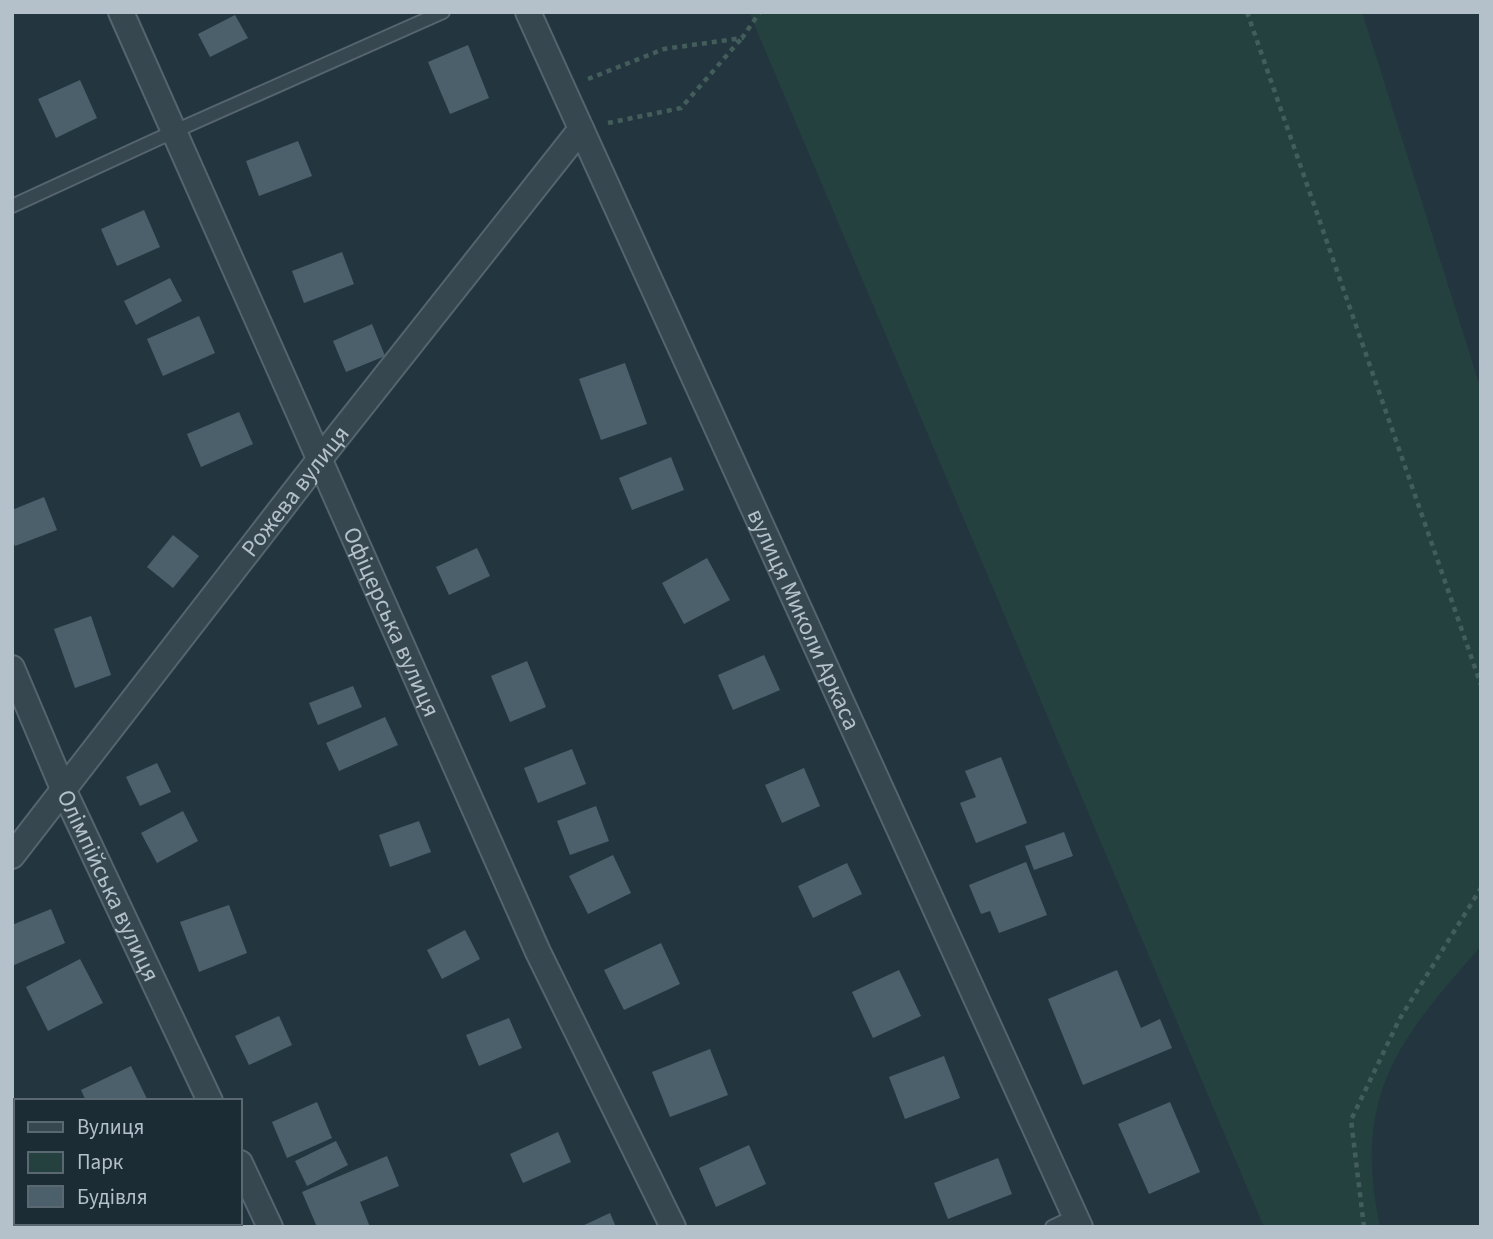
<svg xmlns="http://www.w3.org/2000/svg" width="1493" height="1239" viewBox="0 0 1493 1239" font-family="'Source Sans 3',sans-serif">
<rect width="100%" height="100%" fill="#233640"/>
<!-- green -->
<path fill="#25413f" d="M749,12H1362L1481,390V946C1398,1040 1352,1095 1380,1227H1264Z"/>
<!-- building -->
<path fill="#4c606c" d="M235,15L248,38L210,57L198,34Z
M468,45L489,98L450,114L428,62Z
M80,80L97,118L56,138L38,99Z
M298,141L312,176L259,196L246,161Z
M144,210L160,247L117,266L101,229Z
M342,252L354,284L304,303L292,271Z
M170,278L182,301L136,325L124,301Z
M199,316L215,353L163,376L147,339Z
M372,324L385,356L346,372L333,341Z
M625,363L647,424L601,440L579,379Z
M239,412L253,444L201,467L187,434Z
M671,457L684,490L632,510L619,478Z
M44,497L57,530L15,546L12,539V510Z
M173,535L199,556L173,588L147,567Z
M477,548L490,576L449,595L436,567Z
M707,558L730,600L684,624L662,583Z
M91,616L111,675L75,688L54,629Z
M764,655L780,690L733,710L718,675Z
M527,661L546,707L510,722L491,676Z
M353,686L362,707L318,725L309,703Z
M385,717L398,745L339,771L326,743Z
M572,749L586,784L538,803L524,768Z
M1001,757L1027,823L976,843L960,803L976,797L965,771Z
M157,763L171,792L140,806L126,777Z
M804,768L820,806L782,823L765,785Z
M596,806L609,841L570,855L557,821Z
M183,811L198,841L157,863L141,833Z
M419,821L431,852L390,867L379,835Z
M1064,832L1073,856L1034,870L1025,846Z
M613,855L631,893L588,914L569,876Z
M1026,862L1047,915L999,933L990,911L981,914L969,885Z
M847,863L862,894L813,918L798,886Z
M229,905L247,953L199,972L180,922Z
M51,909L65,943L12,966V925Z
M465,930L480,959L442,979L427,950Z
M661,943L680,984L624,1010L604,970Z
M80,959L103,1003L48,1031L26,987Z
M899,970L921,1016L873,1038L852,992Z
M1117,970L1141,1028L1160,1019L1172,1048L1083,1085L1048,999Z
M279,1016L292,1045L249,1065L235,1036Z
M509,1018L522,1048L479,1066L466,1035Z
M710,1049L728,1095L670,1117L652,1072Z
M944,1056L960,1098L905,1119L889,1077Z
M131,1066L148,1101H86L81,1090Z
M317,1102L332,1138L287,1158L272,1122Z
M1170,1102L1200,1172L1149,1194L1118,1124Z
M558,1132L571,1162L523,1183L510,1154Z
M336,1141L348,1165L307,1186L295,1161Z
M749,1145L766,1184L716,1207L699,1168Z
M387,1156L399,1186L360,1202L370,1227H317L302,1192Z
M998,1158L1012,1194L948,1219L934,1183Z
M610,1213L616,1227H580Z"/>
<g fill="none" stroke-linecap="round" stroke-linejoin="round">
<defs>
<path id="service" d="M12,206L175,131L443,12
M1052,1227L1075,1216"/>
<g id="minor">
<path id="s1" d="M121,12L538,952L673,1227"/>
<path id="s2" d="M528,12L1080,1227"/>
<path id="s3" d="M12,668L64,791L210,1101"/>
<path id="s4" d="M12,856L319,460L581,129"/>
<path d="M240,1163L270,1227"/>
</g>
</defs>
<!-- service casing -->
<use href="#service" stroke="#55646e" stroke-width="16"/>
<!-- minor casing -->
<use href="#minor" stroke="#55646e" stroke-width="28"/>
<!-- path -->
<path stroke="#435d5b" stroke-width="4.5" stroke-dasharray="5 5" stroke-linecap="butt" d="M1247,12L1481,685
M588,79L664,49L742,38L760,12
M608,123L681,108L741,39
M1364,1227L1351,1120L1399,1020L1481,888"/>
<!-- service -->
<use href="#service" stroke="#374750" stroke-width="12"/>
<!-- minor -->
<use href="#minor" stroke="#374750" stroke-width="24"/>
</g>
<g text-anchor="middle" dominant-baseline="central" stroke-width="5" stroke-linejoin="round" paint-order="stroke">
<!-- street labels -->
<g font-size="24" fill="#b4c1cb" stroke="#1c2c35">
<text stroke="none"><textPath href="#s4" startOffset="462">Рожева вулиця</textPath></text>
<text stroke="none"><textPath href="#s2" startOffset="667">вулиця Миколи Аркаса</textPath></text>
<text stroke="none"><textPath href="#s1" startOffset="667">Офіцерська вулиця</textPath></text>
<text stroke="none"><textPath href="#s3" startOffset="238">Олімпійська вулиця</textPath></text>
</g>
</g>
<!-- border -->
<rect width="1493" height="1239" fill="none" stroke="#b4c1cb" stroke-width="28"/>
<!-- legend -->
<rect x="14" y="1099" width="228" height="126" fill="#1c2c35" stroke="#596871" stroke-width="2"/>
<rect x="28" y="1122" width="35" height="10" fill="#374750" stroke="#596871" stroke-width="2"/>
<text x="77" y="1134" font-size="21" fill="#b4c1cb">Вулиця</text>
<rect x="28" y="1152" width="35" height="21" fill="#25413f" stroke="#596871" stroke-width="2"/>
<text x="77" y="1169" font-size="21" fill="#b4c1cb">Парк</text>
<rect x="28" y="1186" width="35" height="21" fill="#4c606c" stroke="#596871" stroke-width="2"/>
<text x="77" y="1204" font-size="21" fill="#b4c1cb">Будівля</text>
</svg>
